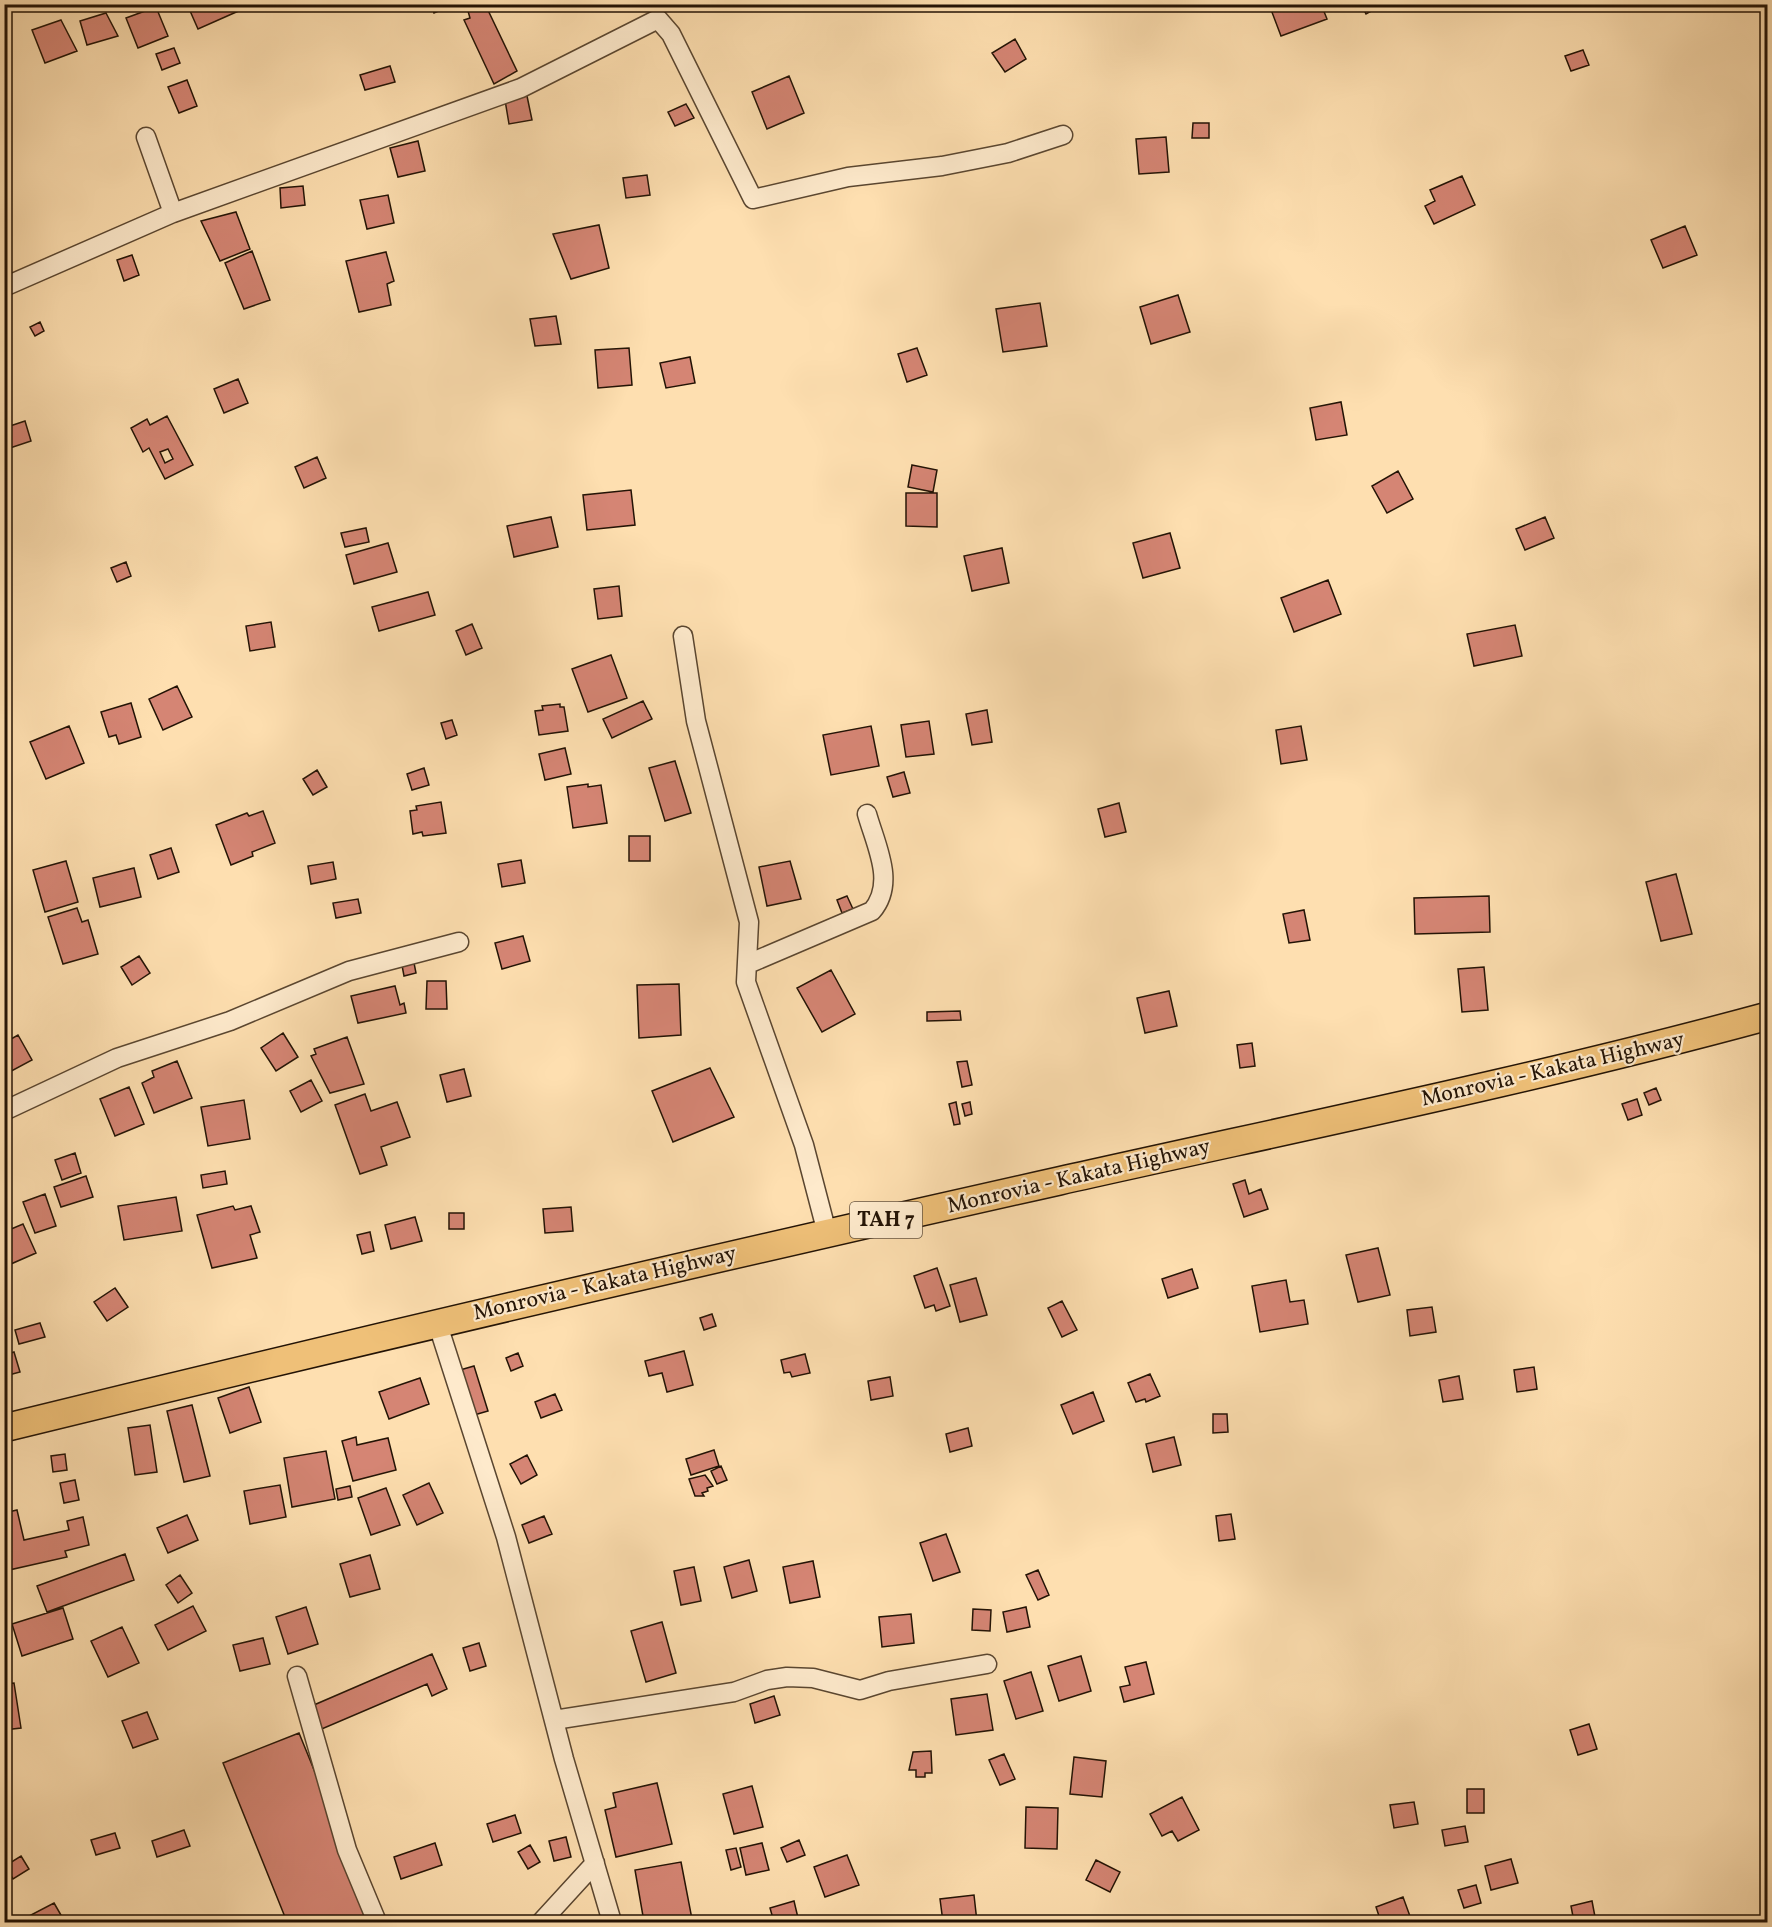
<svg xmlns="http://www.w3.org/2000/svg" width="1772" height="1927" viewBox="0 0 1772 1927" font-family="Vollkorn,serif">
<rect width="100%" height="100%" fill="#fedfb0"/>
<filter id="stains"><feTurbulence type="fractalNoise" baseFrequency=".00333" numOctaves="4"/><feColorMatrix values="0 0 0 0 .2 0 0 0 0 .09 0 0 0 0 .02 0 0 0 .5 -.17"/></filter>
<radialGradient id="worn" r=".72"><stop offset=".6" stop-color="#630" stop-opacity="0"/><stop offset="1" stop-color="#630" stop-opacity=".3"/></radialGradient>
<!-- building -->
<path fill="#d58574" stroke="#231305" stroke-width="1.5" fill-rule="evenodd" d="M187,4H241L243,9L198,29Z
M431,4H455L434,13Z
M480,4H485L517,71L494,84L464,20L470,18L468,11Z
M1276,4H1321L1327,19L1281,36L1270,7Z
M1361,4H1384L1366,14Z
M156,7L168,36L138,48L126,18Z
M106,13L118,36L87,45L80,21Z
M61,20L77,51L45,63L32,30Z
M1015,39L1026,59L1005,72L992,53Z
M174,48L180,63L162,70L156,54Z
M1583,50L1589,65L1571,71L1565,56Z
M390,66L395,82L365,90L360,75Z
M789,76L804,113L767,129L752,92Z
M187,80L197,106L179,113L168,87Z
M527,96L532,120L509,124L505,100Z
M686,104L694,118L675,126L668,112Z
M1193,123H1209V138H1192Z
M1166,137L1169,172L1139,174L1136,139Z
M418,141L425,171L398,177L390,148Z
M647,175L650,195L626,198L623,178Z
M1462,176L1475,205L1434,224L1425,206L1435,201L1430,190Z
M303,186L305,205L281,208L280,188Z
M388,195L394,223L367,229L360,200Z
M236,212L250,249L220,261L201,221Z
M599,225L609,268L571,279L553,234Z
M1685,226L1697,255L1663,268L1651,240Z
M252,251L270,300L244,309L225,263Z
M386,252L394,281L387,284L391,305L359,312L346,261Z
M132,255L139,275L124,281L117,260Z
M1178,295L1190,332L1151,344L1140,307Z
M1040,303L1047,346L1003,352L996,309Z
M556,316L561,344L535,346L530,319Z
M40,322L44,331L35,336L30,327Z
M629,348L632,385L598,388L595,350Z
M917,348L927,375L907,382L898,354Z
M690,357L695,383L666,388L660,363Z
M238,379L248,403L224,413L214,389Z
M1341,402L1347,435L1316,440L1310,408Z
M167,416L193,465L165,479L149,448L143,452L131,428L147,419L150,425ZM168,449L173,459L165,463L160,452Z
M25,421L31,441L7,449L4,428Z
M317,457L326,478L304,488L295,467Z
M912,465L937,470L933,492L908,487Z
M1398,471L1413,499L1387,513L1372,486Z
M631,490L635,525L587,530L583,495Z
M906,493H937V527L906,526Z
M551,517L558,547L514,557L507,526Z
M1545,517L1554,538L1525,550L1516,529Z
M366,528L369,542L345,547L341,533Z
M1170,533L1180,568L1143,578L1133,543Z
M388,543L397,572L354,584L346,555Z
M1002,548L1009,583L972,591L964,556Z
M126,562L131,576L117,582L111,568Z
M1328,580L1341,614L1294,632L1281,598Z
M619,586L622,616L598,619L594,589Z
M428,592L435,615L379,631L372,607Z
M271,622L275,647L250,651L246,626Z
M472,624L482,648L466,655L456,631Z
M1515,625L1522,656L1474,666L1467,634Z
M611,655L627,698L588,712L572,669Z
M177,686L192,717L163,730L149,699Z
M643,701L652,719L612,738L603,719Z
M131,703L141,737L119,744L116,735L109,737L101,712Z
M560,704V707H564L568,731L539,735L535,711L543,710L542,706Z
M987,710L992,742L972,745L966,714Z
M452,720L457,735L446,739L441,723Z
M929,721L934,754L906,757L901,725Z
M69,726L84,763L46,779L30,742Z
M871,726L879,766L831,775L823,735Z
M1301,726L1307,760L1281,764L1276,730Z
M565,748L571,774L545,780L539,754Z
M675,761L691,813L665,821L649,768Z
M424,768L429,785L412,790L407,774Z
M317,770L327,787L313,795L303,779Z
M904,772L910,793L893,797L887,777Z
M588,784V787L601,785L607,823L573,828L567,787Z
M441,802L446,833L423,836L422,832L413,834L410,811L417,810L416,806Z
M1119,803L1126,832L1105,837L1098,809Z
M263,811L275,843L252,852L253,856L231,865L216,825L247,813L249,816Z
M629,836H650V861H629Z
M171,848L179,872L158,879L150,855Z
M521,860L525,883L502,887L498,864Z
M66,861L78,902L45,912L33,870Z
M790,861L801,899L767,906L759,867Z
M333,862L336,879L311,884L308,866Z
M134,868L141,897L100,907L93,878Z
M1676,874L1692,934L1661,941L1646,882Z
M847,896L853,909L842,913L837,900Z
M1489,896L1490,932L1415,934L1414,898Z
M358,899L361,913L336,918L333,903Z
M77,908L82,922L88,920L98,954L63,964L48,917Z
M1304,910L1310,940L1289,943L1283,914Z
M523,936L530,961L502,969L495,943Z
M139,956L150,973L132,985L121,967Z
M413,958L416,973L404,976L401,960Z
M1484,967L1488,1010L1462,1012L1458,969Z
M831,970L855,1014L822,1032L797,988Z
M427,981H446L447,1009H426Z
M679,984L681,1035L639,1038L637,985Z
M395,986L400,1005L404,1003L406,1013L358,1023L351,996Z
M1169,991L1177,1026L1145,1033L1137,998Z
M960,1011L961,1020L927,1021V1012Z
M283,1033L298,1057L276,1071L261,1048Z
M18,1035L32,1060L4,1075V1043Z
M347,1037L364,1084L330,1093L311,1056L316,1054L314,1049Z
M1252,1043L1255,1066L1240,1068L1237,1045Z
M177,1061L192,1098L154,1113L142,1083L154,1077L152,1071Z
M967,1061L972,1085L962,1087L957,1062Z
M710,1068L734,1117L673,1142L652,1091Z
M464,1069L471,1096L447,1102L440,1075Z
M311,1080L322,1101L301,1112L290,1091Z
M129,1087L144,1124L115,1136L100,1099Z
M1656,1088L1661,1100L1649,1105L1644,1093Z
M365,1094L371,1111L397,1102L410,1137L381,1147L387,1165L360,1174L335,1105Z
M1637,1099L1642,1115L1628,1120L1622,1104Z
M244,1100L250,1139L208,1146L201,1107Z
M956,1102L960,1124L954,1125L949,1104Z
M970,1102L972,1114L965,1116L962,1104Z
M75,1153L81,1173L62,1180L55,1160Z
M225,1171L227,1184L203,1188L201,1175Z
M86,1176L93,1197L61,1207L54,1187Z
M1245,1180L1249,1194L1261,1189L1268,1209L1244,1217L1233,1184Z
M45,1194L56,1226L35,1233L23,1202Z
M176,1197L182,1231L124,1240L118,1206Z
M233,1206L235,1210L251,1206L260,1232L250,1235L257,1258L212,1268L197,1215Z
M571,1207L573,1231L545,1233L543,1209Z
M449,1213H464V1229H449Z
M415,1217L422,1241L391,1249L385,1225Z
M23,1224L36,1253L4,1267V1232Z
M370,1232L374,1251L362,1254L357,1235Z
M1378,1248L1390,1295L1358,1302L1346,1255Z
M937,1268L950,1306L936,1311L934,1305L925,1308L914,1276Z
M1192,1269L1198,1288L1168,1298L1162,1279Z
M976,1278L987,1315L960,1322L950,1285Z
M1286,1280L1290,1302L1304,1300L1308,1324L1260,1332L1252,1286Z
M115,1288L128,1307L107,1321L94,1302Z
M1062,1301L1077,1330L1062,1337L1048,1308Z
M1432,1307L1436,1332L1410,1336L1407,1310Z
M712,1314L716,1326L704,1330L700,1318Z
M40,1323L45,1337L19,1344L15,1330Z
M684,1351L693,1385L667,1392L662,1373L649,1376L645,1361Z
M14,1352L20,1372L5,1376L4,1355Z
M518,1353L523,1366L511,1371L506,1358Z
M805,1354L810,1373L792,1377L790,1372L784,1373L781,1360Z
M474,1366L488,1411L474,1415L460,1370Z
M1534,1367L1537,1389L1517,1392L1514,1370Z
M1150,1374L1160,1396L1146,1402L1145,1399L1136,1402L1128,1383Z
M1459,1376L1463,1399L1443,1402L1439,1380Z
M890,1377L893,1396L871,1400L868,1381Z
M420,1378L429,1404L389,1419L379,1392Z
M249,1387L261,1422L230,1433L218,1398Z
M1093,1392L1104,1421L1073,1434L1061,1405Z
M555,1394L562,1410L541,1418L535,1402Z
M192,1405L210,1476L184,1482L167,1411Z
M1213,1414H1227L1228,1432L1213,1433Z
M150,1425L157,1472L135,1475L128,1428Z
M968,1428L972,1446L950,1452L946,1434Z
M356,1437L357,1445L388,1438L396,1470L353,1481L342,1441Z
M1174,1437L1181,1465L1153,1472L1146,1444Z
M714,1450L719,1466L691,1475L686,1459Z
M326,1451L335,1499L292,1507L284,1458Z
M65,1454L67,1470L53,1472L51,1456Z
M527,1455L537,1475L521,1484L510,1464Z
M721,1466L727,1480L717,1484L711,1471Z
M705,1475L713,1486L707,1488L708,1491L702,1493L704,1496H695L689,1479Z
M75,1480L79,1500L64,1503L60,1483Z
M429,1483L443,1513L417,1525L403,1495Z
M280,1485L286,1517L250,1524L244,1491Z
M350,1486L352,1497L338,1500L336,1489Z
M386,1488L400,1525L371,1535L358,1498Z
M17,1510L24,1540L69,1530L67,1521L83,1517L89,1545L65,1551L67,1557L9,1570L4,1551V1513Z
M1231,1514L1235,1539L1219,1541L1216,1516Z
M187,1515L198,1540L168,1553L157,1528Z
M544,1516L552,1534L529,1543L522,1525Z
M946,1534L960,1572L933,1581L920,1543Z
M125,1554L134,1580L47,1612L37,1586Z
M370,1555L380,1589L350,1597L340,1564Z
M749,1560L757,1591L732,1598L724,1567Z
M813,1561L820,1597L790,1603L783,1567Z
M694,1567L701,1601L681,1605L674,1571Z
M1038,1570L1049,1595L1038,1600L1026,1575Z
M180,1575L192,1593L178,1603L166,1585Z
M193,1606L206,1631L168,1650L155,1625Z
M306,1607L318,1644L288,1654L276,1617Z
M1026,1607L1030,1627L1007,1632L1003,1612Z
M63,1608L73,1639L22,1656L12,1624Z
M973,1609L991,1610L990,1631L972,1630Z
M911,1614L914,1643L882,1647L879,1617Z
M662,1622L676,1673L646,1682L631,1631Z
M122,1627L139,1663L108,1677L91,1641Z
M263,1638L270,1664L240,1671L233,1645Z
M479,1643L486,1666L470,1671L463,1648Z
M432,1654L447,1689L432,1696L427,1684L317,1731L307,1708Z
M1081,1656L1091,1691L1059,1701L1048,1666Z
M1146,1662L1154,1694L1124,1702L1120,1687L1130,1685L1125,1667Z
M1031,1672L1043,1711L1016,1719L1004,1681Z
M14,1683L21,1728L4,1730V1684Z
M987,1694L993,1730L956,1735L951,1699Z
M774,1696L780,1715L755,1723L750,1704Z
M147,1712L158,1739L133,1748L122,1721Z
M1589,1724L1597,1749L1578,1755L1570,1730Z
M299,1733L376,1922H287L223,1763Z
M931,1751L932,1773H925V1777H916V1770H909L913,1752Z
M1004,1754L1015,1779L1000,1785L989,1760Z
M1074,1757L1106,1761L1102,1797L1070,1794Z
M657,1783L672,1844L616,1857L605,1810L616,1807L613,1793Z
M752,1786L763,1827L734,1834L723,1794Z
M1467,1789H1484V1813H1467Z
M1182,1797L1199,1830L1178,1841L1172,1831L1162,1836L1150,1814Z
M1414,1802L1418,1824L1394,1828L1390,1805Z
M1026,1807L1058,1808L1057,1849L1025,1848Z
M515,1815L521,1833L493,1842L487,1824Z
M1465,1826L1468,1842L1445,1846L1442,1830Z
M184,1830L190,1846L157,1857L152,1841Z
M115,1833L120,1848L96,1855L91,1840Z
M566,1837L571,1857L554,1861L549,1841Z
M799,1840L805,1855L787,1862L781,1848Z
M435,1843L442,1865L401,1879L394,1857Z
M762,1843L769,1870L746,1875L740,1848Z
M530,1845L540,1862L528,1869L518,1852Z
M736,1848L741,1867L731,1870L726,1850Z
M847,1855L859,1885L825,1897L814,1867Z
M21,1856L29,1869L13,1879L5,1866Z
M1511,1859L1518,1883L1491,1890L1485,1866Z
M1096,1860L1120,1872L1110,1892L1086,1880Z
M681,1862L692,1919L644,1922L635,1870Z
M1476,1885L1481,1903L1464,1908L1458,1890Z
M974,1895L977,1922H943L940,1899Z
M1403,1897L1411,1919L1401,1922H1381L1376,1907Z
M794,1901L799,1922H774L770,1908Z
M1592,1901L1596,1922H1574L1571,1906Z
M54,1903L65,1922H33L29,1916Z"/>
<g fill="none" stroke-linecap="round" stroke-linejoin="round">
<defs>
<path id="minor" d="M146,137L173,213
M4,287L173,213L521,88L658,19L671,34L753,199L848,177L942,166L1008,153L1063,135
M683,636L696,721L749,922L746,982L804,1145L827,1233
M748,964L872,911C896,883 876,846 867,814
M4,1111L117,1058L230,1021L349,971L459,942
M437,1322L506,1537L564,1759L612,1922
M297,1676L347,1850L377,1922
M554,1720L734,1692L767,1680L787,1677L813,1678L860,1690L889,1681L987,1664
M541,1922L595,1863"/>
<path id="highway" d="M4,1428C355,1342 706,1260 1059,1181C1295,1128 1533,1080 1768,1016"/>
</defs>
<!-- minor casing -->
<use href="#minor" stroke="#5a4630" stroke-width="21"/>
<!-- highway casing -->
<use href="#highway" stroke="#231305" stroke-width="30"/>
<!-- minor -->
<use href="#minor" stroke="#feeacc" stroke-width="18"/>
<!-- highway -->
<use href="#highway" stroke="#efc078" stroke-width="27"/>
</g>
<g text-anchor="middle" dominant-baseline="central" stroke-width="4.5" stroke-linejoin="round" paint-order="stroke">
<!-- shield labels -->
<rect fill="#feeacc" stroke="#655441" stroke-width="1.5" x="850" y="1202" width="72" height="36" rx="4.5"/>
<g font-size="21" font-weight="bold" fill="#231305">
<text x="886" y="1220">TAH 7</text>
</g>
<!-- street labels -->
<g font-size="22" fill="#231305" stroke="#feeacc">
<text transform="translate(1553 1070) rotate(-13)">Monrovia - Kakata Highway</text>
<text transform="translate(1079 1177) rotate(-13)">Monrovia - Kakata Highway</text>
<text transform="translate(605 1284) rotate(-13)">Monrovia - Kakata Highway</text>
</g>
</g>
<!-- margin -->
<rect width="1772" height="1927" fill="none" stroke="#fedfb0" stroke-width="24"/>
<rect x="6" y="6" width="1760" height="1915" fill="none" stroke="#231305" stroke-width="3"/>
<rect x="12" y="12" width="1748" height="1903" fill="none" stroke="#231305" stroke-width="1.5"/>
<rect width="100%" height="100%" filter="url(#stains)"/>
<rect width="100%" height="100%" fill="url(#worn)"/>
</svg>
